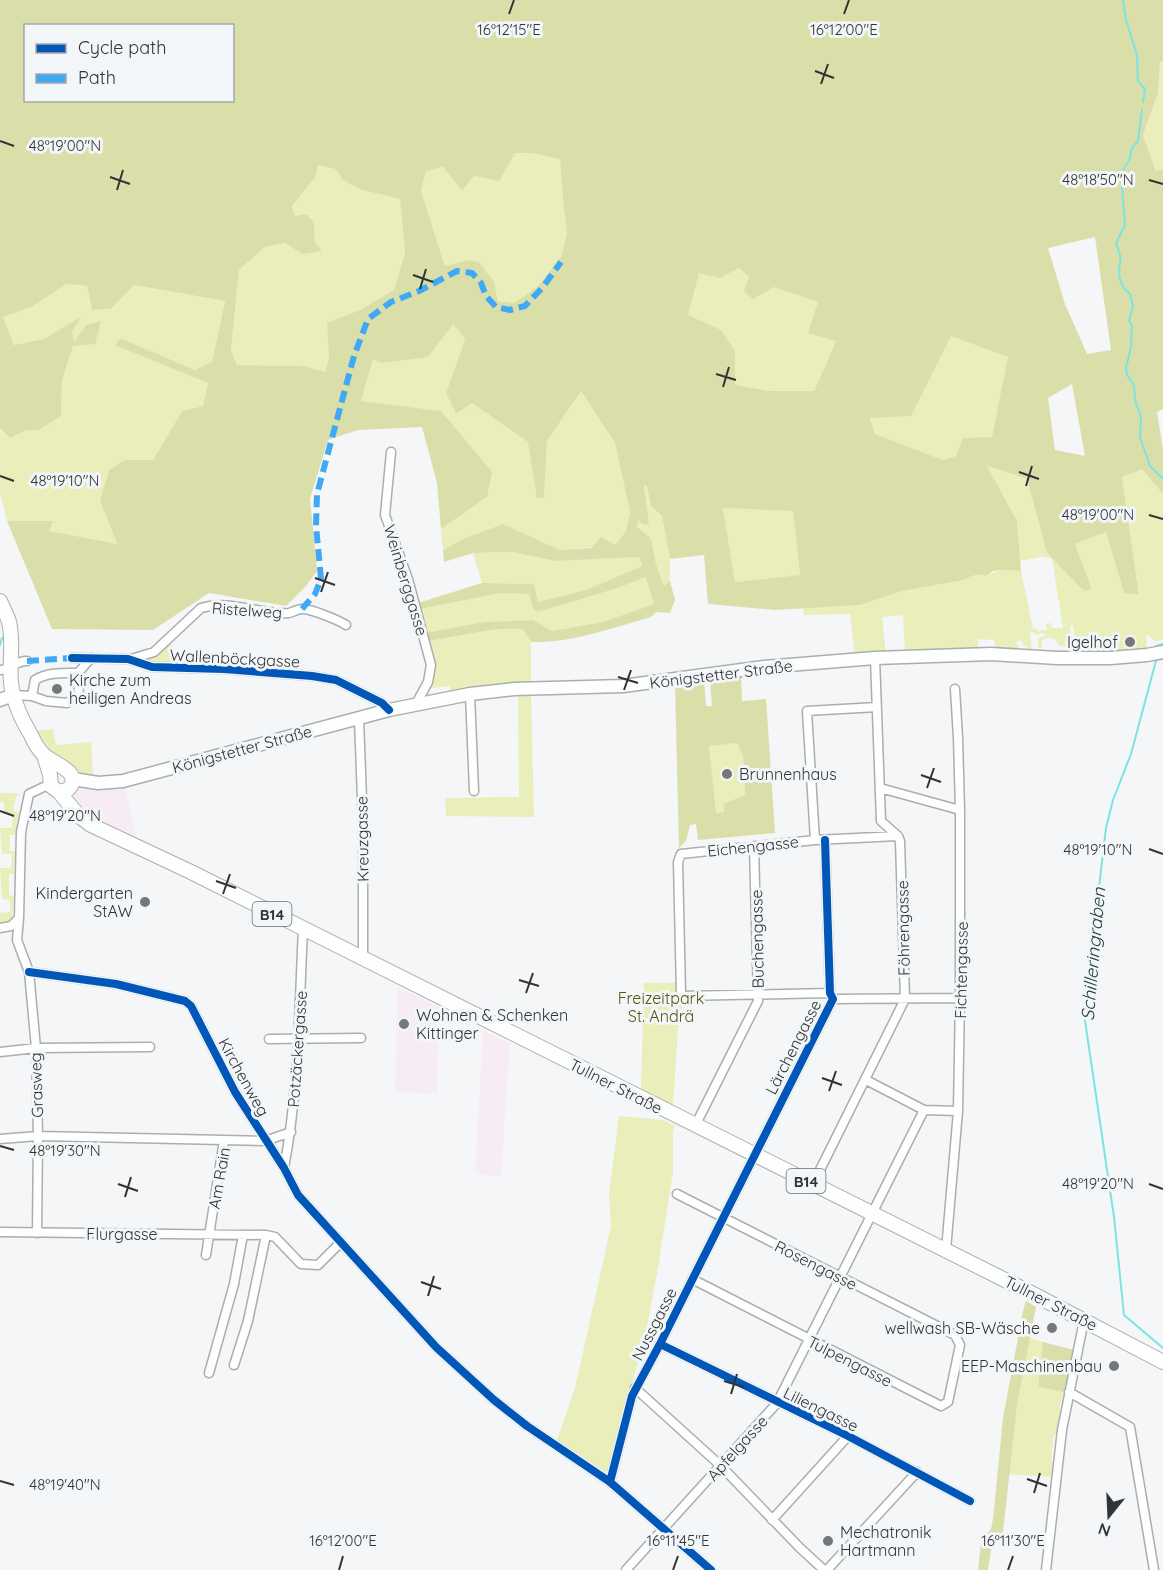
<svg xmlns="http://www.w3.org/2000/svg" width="1163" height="1570" viewBox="0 0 1163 1570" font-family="Quicksand,sans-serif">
<rect width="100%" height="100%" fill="#f4f6f7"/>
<!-- commercial -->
<path fill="#f8ecf4" d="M82,784H124L137,840L87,816L79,807L74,796L75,788Z
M398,987L439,1007L437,1094L395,1092Z
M483,1030L510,1044L501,1176L475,1174Z"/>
<!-- green -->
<path fill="#e9eebb" d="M1163,61V169L1156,171L1143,135L1158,93L1160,62Z
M515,153H531L560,159L564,210L567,230L562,255L537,287L514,303L498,301L494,282L467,260L445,266L421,191L426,171L443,167L462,191L474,176L499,180Z
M318,165L335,169L343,180L362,190L400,199L405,253L394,291L362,309L327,323L329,357L325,372L305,366L237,365L231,352L239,270L265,247L285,243L302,254L315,243L314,222L295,217L292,206L316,176Z
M739,268L749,277L819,302L836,340L814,391H770L734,385L735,351L687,315L699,272L720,278Z
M663,275L675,276L679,291L671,294H661L654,278Z
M67,284L87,286L92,310L111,309L134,285L225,301L212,362L195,370L120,338L115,344L208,383L203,406L182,411L153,460H125L100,501L117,545L48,531L52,521H7L0,492V428L10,438L27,430H39L61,416L62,380L73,345L101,321L86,325L74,343L71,332L81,317L44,339L14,345L3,317L31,307Z
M453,324L465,339L446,393L456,414L472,403L528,442L544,498L547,441L581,391L615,443L630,512L626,531L615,545L560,550L503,524L465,538L443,550L441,529L487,497L441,411L361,401L373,358Z
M951,335L1009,357L992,437L956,456L943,460L875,434L870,417L911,416Z
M986,466L1027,479L1047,553L1085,591L1092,588L1075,544L1106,532L1124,593L1139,595L1122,476L1142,469L1163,494V639L1156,642L1146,634L1147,650L1130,653H1090L1086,650L1076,651L1073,625L1070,626L1072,643L1070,636L1067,637L1066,647L1058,645L1055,639L1047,638L1042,640V647L1038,648V638L1045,636L1044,633L1036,635L1032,632H1030L1032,650L1024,646L1021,640L1015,642L1021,650L995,649L994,640L978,639V648L905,653L903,615L882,617L886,655L855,656L850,614L804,615L803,608L860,605L902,591L964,580C970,576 979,573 986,576L1000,570L1021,571L1033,629H1037L1038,631L1047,630L1046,624L1051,623L1052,628H1063L1052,558L1040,557L1020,561L1017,521Z
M644,485H647L651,506L662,516L670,559V581L664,587L656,564L651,538L637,527L639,519L649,524Z
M723,508L793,511L800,575L735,582Z
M512,552L556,561L639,557L642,566L586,590L538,602L534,584L482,583L473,553Z
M647,577L654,604L603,622L552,631L533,620L484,622L425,633L420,609L501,593L529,594L533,607L538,612L618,588Z
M497,629H524L531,642V683L452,692L449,686L431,688L433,665L428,641Z
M170,644L180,654L177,665L136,660L154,654Z
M518,693H531L534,817L446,816L445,798L519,797Z
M53,729L56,745L91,742L93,774L86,776L50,753L48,746L36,731Z
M737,743L743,756L745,795L723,804L724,813L715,814L709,745Z
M0,793H17L21,796H16L13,811L19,812L15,835H10V851H15L14,874H9V895L14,896L12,917L7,922L0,923V913L10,912V900L2,899L0,868H11L12,854H2L0,828H12L13,814H4V802H0Z
M644,983H676L677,998L685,1000L679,1014L673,1105L641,1090Z
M619,1116L663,1120L675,1126L673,1132V1172L658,1268L647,1326L609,1475L557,1440L575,1388L611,1226L609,1195Z
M1030,1338L1043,1342L1038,1387L1064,1392L1059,1408L1061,1410L1056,1435H1054L1051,1461L1054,1462L1052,1477L1008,1474L1017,1405Z"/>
<!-- forest -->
<path fill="#dadfaa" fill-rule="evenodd" d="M0,0H1163V61L1160,62L1158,93L1143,135L1156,171L1163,169V409L1157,412L1163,449V494L1142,469L1122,477L1139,595L1124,593L1106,532L1075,544L1092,589L1084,591L1047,553L1027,479L987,466L1017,521L1021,571L1000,570L993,571L986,576C979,573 970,576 964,580L902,591L860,605L775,610L708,604L704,555L670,559L662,516L651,506L647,486L644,485L649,524H642L639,520L637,527L651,538L656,564L664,586L670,581L675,600L670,613L656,612L651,617C612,628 572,643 531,642L523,629H497L428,641L425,633L484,622L533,620L552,631L603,622L654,604L646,577L618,588L538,612L533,608L529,594L501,593L420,609L418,603L482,583L534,584L538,602L586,590L642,566L639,557L556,561L512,552L473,553L444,562L443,550L465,538L503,524L560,550L591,548L601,537L615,545L626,531L630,512L615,443L581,391L547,441L544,498H537L528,442L472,403L456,414L446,393L465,339L453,324L428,357L381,363L373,359L361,401L441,411L492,472L487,497L441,529L437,483L422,427L358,430L328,440L310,499L317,571L306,586L286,606L209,593L153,630L52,629L7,521H53L49,531L117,544L100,501L109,470L125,460H153L182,411L203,406L208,383L115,345L120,338L195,370L212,362L225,301L134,285L111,309L92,310L87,286L67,284L31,307L3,317L14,345L44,339L82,316L72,332L74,342L86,325L101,321L95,344L73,346L62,380L61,416L39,430H27L10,438L0,428ZM26,26H232V100H26ZM515,153H531L560,159L564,210L567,231L562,255L537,287L514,303L498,301L494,282L479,262L467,260L445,266L421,191L426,171L443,167L462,191L474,176L499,181ZM318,165L335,169L343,180L362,190L400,199L405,253L394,290L362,309L327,323L329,357L325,372L305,366L237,365L231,351L239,270L265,247L285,243L302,254L322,251L315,243L314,222L306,214L295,216L292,206L316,176ZM1095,237L1111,350L1087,354L1065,304L1048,248ZM739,268L749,277L744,291L753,299L774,287L818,302L808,333L836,341L814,391H770L735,385V351L721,330L688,315L699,273L720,278ZM951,336L1008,357L992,437L963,438L956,456L943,460L875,434L870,418L911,416ZM1072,384L1085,456L1055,450L1048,398ZM723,508L793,511L800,575L735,582Z
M741,676L742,701L766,699L775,833L698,840L696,824L690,825L686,841L679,848L675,684L704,680L706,706H712L710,680ZM737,743L743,756L745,795L723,804L724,812L716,813L709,746Z
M1026,1301L1036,1307L1017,1405L1003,1532L991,1550L988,1570H978L981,1542L991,1529L993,1519L1003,1418L1023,1311Z
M1043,1342L1074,1350L1064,1392L1038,1387Z"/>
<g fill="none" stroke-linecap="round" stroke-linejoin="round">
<!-- stream -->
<path stroke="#7ce3e5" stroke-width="2" d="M1123,0L1126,20L1137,55L1138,81L1145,89L1143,102
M1142,110L1138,141L1132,148L1129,161L1124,168L1122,187L1125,225L1116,243C1118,249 1122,256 1120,263C1118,275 1119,285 1130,294L1133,307L1129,321L1132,325L1131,347L1126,368L1127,375L1134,385L1135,400L1141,417L1140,437L1150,466L1163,479
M0,645L2,638
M1156,646L1163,644
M1157,657L1131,754L1113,800L1106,828L1084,1014L1114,1217L1124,1315L1163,1348"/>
<defs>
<path id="minor" d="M391,452L385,515L408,579L431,665L428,682L416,704
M72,658L128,659L152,667L224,669L312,676L336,680L382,703L389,710
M131,659L154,652L201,608C230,599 259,615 289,613C293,612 298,609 302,609C312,609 338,620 346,625
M0,670C10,670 17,660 27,661
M470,694L474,791
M13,695L32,696L46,701L67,703L79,696L78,673L91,658
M32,696L35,680C48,672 63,673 78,673
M359,718L363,827V959
M880,788L960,810
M815,840L807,711L877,707
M19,918L17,940L29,972L36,1048L38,1136L37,1233
M0,928L11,926L19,918L21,832L29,794L50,784
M29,972L116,984L185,1001L191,1006L235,1092L284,1168L298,1195L436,1347L494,1400L527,1426L610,1482L711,1570
M830,993L683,996L681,994L678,862L681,854L815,840L898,836
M833,999L960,998
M269,1039L361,1038
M0,1052L36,1048L150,1047
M866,1080L924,1110L958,1111
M695,1126L758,1001L754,846
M0,1139L38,1136L224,1140
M284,1168C299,1089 299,1009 303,929
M813,1184L905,999L900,841L898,836L881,821L875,658
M677,1194L955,1335L960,1345L948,1402L941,1406L692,1279
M0,1232L266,1235L275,1237L301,1264L318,1265L341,1242
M946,1250L958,1111L960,998V810L958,738L955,689
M206,1255L224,1140L265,1141L291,1132
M660,1344L848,1436L970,1501
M234,1365L248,1321L266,1235
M209,1373L234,1284L243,1235
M635,1388L721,1466L800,1548L824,1570
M1069,1392L1130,1427L1154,1570
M610,1482L632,1396L660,1344L833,999L830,993L825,840
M772,1520L848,1436
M626,1570L777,1403L924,1110
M827,1570L917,1472
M1046,1570L1062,1430L1084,1320"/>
<path id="secondary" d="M0,700L13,695
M73,779L98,783L123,781L389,710L470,694L514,689L623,686L764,667L875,658L991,654L1057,658H1110L1147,655L1163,652"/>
<path id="primary" d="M0,601C3,608 7,615 9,622C14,642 9,663 11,683C13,701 22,720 31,735C34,742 39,750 44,755C52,763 80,771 71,786C68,791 64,791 59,792
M44,755L50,775L51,786L59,792L79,816L91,825L191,872L1033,1294L1163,1362"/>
</defs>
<!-- minor casing -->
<use href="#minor" stroke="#acaeae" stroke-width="11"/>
<!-- secondary casing -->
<use href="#secondary" stroke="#acaeae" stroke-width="15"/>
<!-- primary casing -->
<use href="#primary" stroke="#acaeae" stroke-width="16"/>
<!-- minor -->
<use href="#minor" stroke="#fdfefe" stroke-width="8"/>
<!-- secondary -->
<use href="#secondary" stroke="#fdfefe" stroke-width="12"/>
<!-- primary -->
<use href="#primary" stroke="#fdfefe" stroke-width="14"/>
<!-- quiet -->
<path stroke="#3fa9f5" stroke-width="6" stroke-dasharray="12 6" stroke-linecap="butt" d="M302,609L315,594L321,579L316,526L317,494L354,356L368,319L391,302L419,291L457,271L472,273L481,283L486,296L496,307L510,310L525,306L543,287L561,262
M27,661L72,658"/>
<defs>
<path id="cycleway" d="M72,658L128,659L152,667L224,669L312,676L336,680L382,703L389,710
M29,972L116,984L185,1001L191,1006L235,1092L284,1168L298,1195L436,1347L494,1400L527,1426L610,1482L711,1570
M660,1344L848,1436L970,1501
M610,1482L632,1396L660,1344L833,999L830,993L825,840"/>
</defs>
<!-- cycleway casing -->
<use href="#cycleway" stroke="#f3f6f8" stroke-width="11"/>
<!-- cycleway -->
<use href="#cycleway" stroke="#0057b8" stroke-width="8"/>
</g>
<!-- ticks -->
<path fill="none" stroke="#323334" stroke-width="2" d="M509,14L514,0M844,14L849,0M815,71L834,78M821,84L828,64M0,141L14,146M110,177L130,184M1149,180L1163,184M117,190L123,170M413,275L433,282M420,289L426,269M716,374L736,380M723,387L729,367M1019,472L1039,479M0,476L14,481M1026,486L1032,466M1149,515L1163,519M315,578L335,585M321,592L328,572M618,677L638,683M624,690L631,670M921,775L941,782M927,788L934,768M0,811L14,816M1149,849L1163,854M216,881L236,888M223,894L230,874M519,980L539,986M526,993L533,973M822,1078L842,1085M829,1091L836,1071M0,1146L14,1150M118,1184L138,1191M1149,1184L1163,1189M125,1197L131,1177M421,1282L441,1289M428,1296L434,1276M724,1381L744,1387M731,1394L737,1374M1027,1479L1047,1486M0,1481L14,1485M1034,1493L1040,1473M339,1570L343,1556M673,1570L678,1556M1008,1570L1013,1556"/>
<!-- markers -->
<g fill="#767778" stroke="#f3f6f8" stroke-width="2">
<circle cx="1130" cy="642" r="6"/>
<circle cx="57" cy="689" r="6"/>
<circle cx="727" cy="774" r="6"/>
<circle cx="145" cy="902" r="6"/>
<circle cx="404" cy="1024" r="6"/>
<circle cx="1052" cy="1328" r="6"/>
<circle cx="1114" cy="1366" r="6"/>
<circle cx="828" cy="1541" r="6"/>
</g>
<g text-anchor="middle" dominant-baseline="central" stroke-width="6" stroke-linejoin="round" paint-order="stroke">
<!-- shield labels -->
<g fill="#f3f6f8" stroke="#6c6e6f" stroke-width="1.5">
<rect x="252.5" y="902" width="39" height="24" rx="4.5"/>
<rect x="786.5" y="1169" width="39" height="24" rx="4.5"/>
</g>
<g font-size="15" font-weight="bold" fill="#323334">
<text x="272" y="914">B14</text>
<text x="806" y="1181">B14</text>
</g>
<!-- street labels -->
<g font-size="16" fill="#323334" stroke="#f3f6f8">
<text transform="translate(406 580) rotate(73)">Weinberggasse</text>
<text transform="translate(247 610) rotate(4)">Ristelweg</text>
<text transform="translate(235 658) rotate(3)">Wallenböckgasse</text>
<text transform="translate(721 674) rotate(-7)">Königstetter Straße</text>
<text transform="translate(242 749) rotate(-15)">Königstetter Straße</text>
<text transform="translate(362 839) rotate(-91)">Kreuzgasse</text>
<text transform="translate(753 846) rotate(-6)">Eichengasse</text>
<text transform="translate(903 928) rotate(-91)">Föhrengasse</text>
<text transform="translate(757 939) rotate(-91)">Buchengasse</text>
<text transform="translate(961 970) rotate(-89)">Fichtengasse</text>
<text transform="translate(793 1047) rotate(-63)">Lärchengasse</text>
<text transform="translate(297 1049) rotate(-86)">Potzäckergasse</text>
<text transform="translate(244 1077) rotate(61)">Kirchenweg</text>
<text transform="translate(36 1085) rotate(-92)">Grasweg</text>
<text transform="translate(616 1086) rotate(27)">Tullner Straße</text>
<text transform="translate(219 1178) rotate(-80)">Am Rain</text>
<text x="122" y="1234">Flurgasse</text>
<text transform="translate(816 1265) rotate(27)">Rosengasse</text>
<text transform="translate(1051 1303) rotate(27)">Tullner Straße</text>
<text transform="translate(654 1324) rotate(-63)">Nussgasse</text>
<text transform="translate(850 1361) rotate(27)">Tulpengasse</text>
<text transform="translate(821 1409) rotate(26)">Liliengasse</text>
<text transform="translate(737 1448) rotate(-48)">Apfelgasse</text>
</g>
<!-- poi labels -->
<g font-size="16" fill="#323334" stroke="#f3f6f8" text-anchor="end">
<text x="1118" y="642">Igelhof</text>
<text x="69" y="680" text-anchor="start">Kirche zum<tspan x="69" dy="18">heiligen Andreas</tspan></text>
<text x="739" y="774" text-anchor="start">Brunnenhaus</text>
<text x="133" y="893">Kindergarten<tspan x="133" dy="18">StAW</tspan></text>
<text x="416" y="1015" text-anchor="start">Wohnen &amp; Schenken<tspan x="416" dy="18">Kittinger</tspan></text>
<text x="1040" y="1328">wellwash SB-Wäsche</text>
<text x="1102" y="1366">EEP-Maschinenbau</text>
<text x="840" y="1532" text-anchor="start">Mechatronik<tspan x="840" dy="18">Hartmann</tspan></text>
</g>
<!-- park labels -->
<g font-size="16" fill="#53570d" stroke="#f3f6f8">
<text x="661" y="998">Freizeitpark<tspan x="661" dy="18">St. Andrä</tspan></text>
</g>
<!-- water labels -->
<g font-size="18" font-style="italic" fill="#243d3d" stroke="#f3f6f8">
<text transform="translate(1093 954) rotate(-85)">Schilleringraben</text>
</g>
</g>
<g font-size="15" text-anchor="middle" fill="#323334" stroke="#f3f6f8" stroke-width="6" stroke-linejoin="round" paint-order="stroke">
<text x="509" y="35">16°12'15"E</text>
<text x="844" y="35">16°12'00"E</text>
<text x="65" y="151">48°19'00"N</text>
<text x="1098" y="185">48°18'50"N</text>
<text x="65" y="486">48°19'10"N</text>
<text x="1098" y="520">48°19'00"N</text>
<text x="65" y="821">48°19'20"N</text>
<text x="1098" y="855">48°19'10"N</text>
<text x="65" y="1156">48°19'30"N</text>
<text x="1098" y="1189">48°19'20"N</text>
<text x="65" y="1490">48°19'40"N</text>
<text x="343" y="1546">16°12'00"E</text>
<text x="678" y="1546">16°11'45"E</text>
<text x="1013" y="1546">16°11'30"E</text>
</g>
<!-- legend -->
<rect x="24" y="24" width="210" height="78" fill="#f3f6f8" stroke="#a6a8aa" stroke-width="1.5"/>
<rect x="36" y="44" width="30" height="9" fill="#0057b8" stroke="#a6a8aa" stroke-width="1.5"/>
<text x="78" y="54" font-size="18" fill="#323334">Cycle path</text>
<rect x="36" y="74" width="30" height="9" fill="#3fa9f5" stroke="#a6a8aa" stroke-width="1.5"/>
<text x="78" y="84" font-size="18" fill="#323334">Path</text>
<!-- north arrow -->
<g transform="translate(1109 1516) rotate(198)" stroke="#f3f6f8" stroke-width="4.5" paint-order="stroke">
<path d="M0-4.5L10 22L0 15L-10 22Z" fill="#323334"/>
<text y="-9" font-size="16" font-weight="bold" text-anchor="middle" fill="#323334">N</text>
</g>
</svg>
